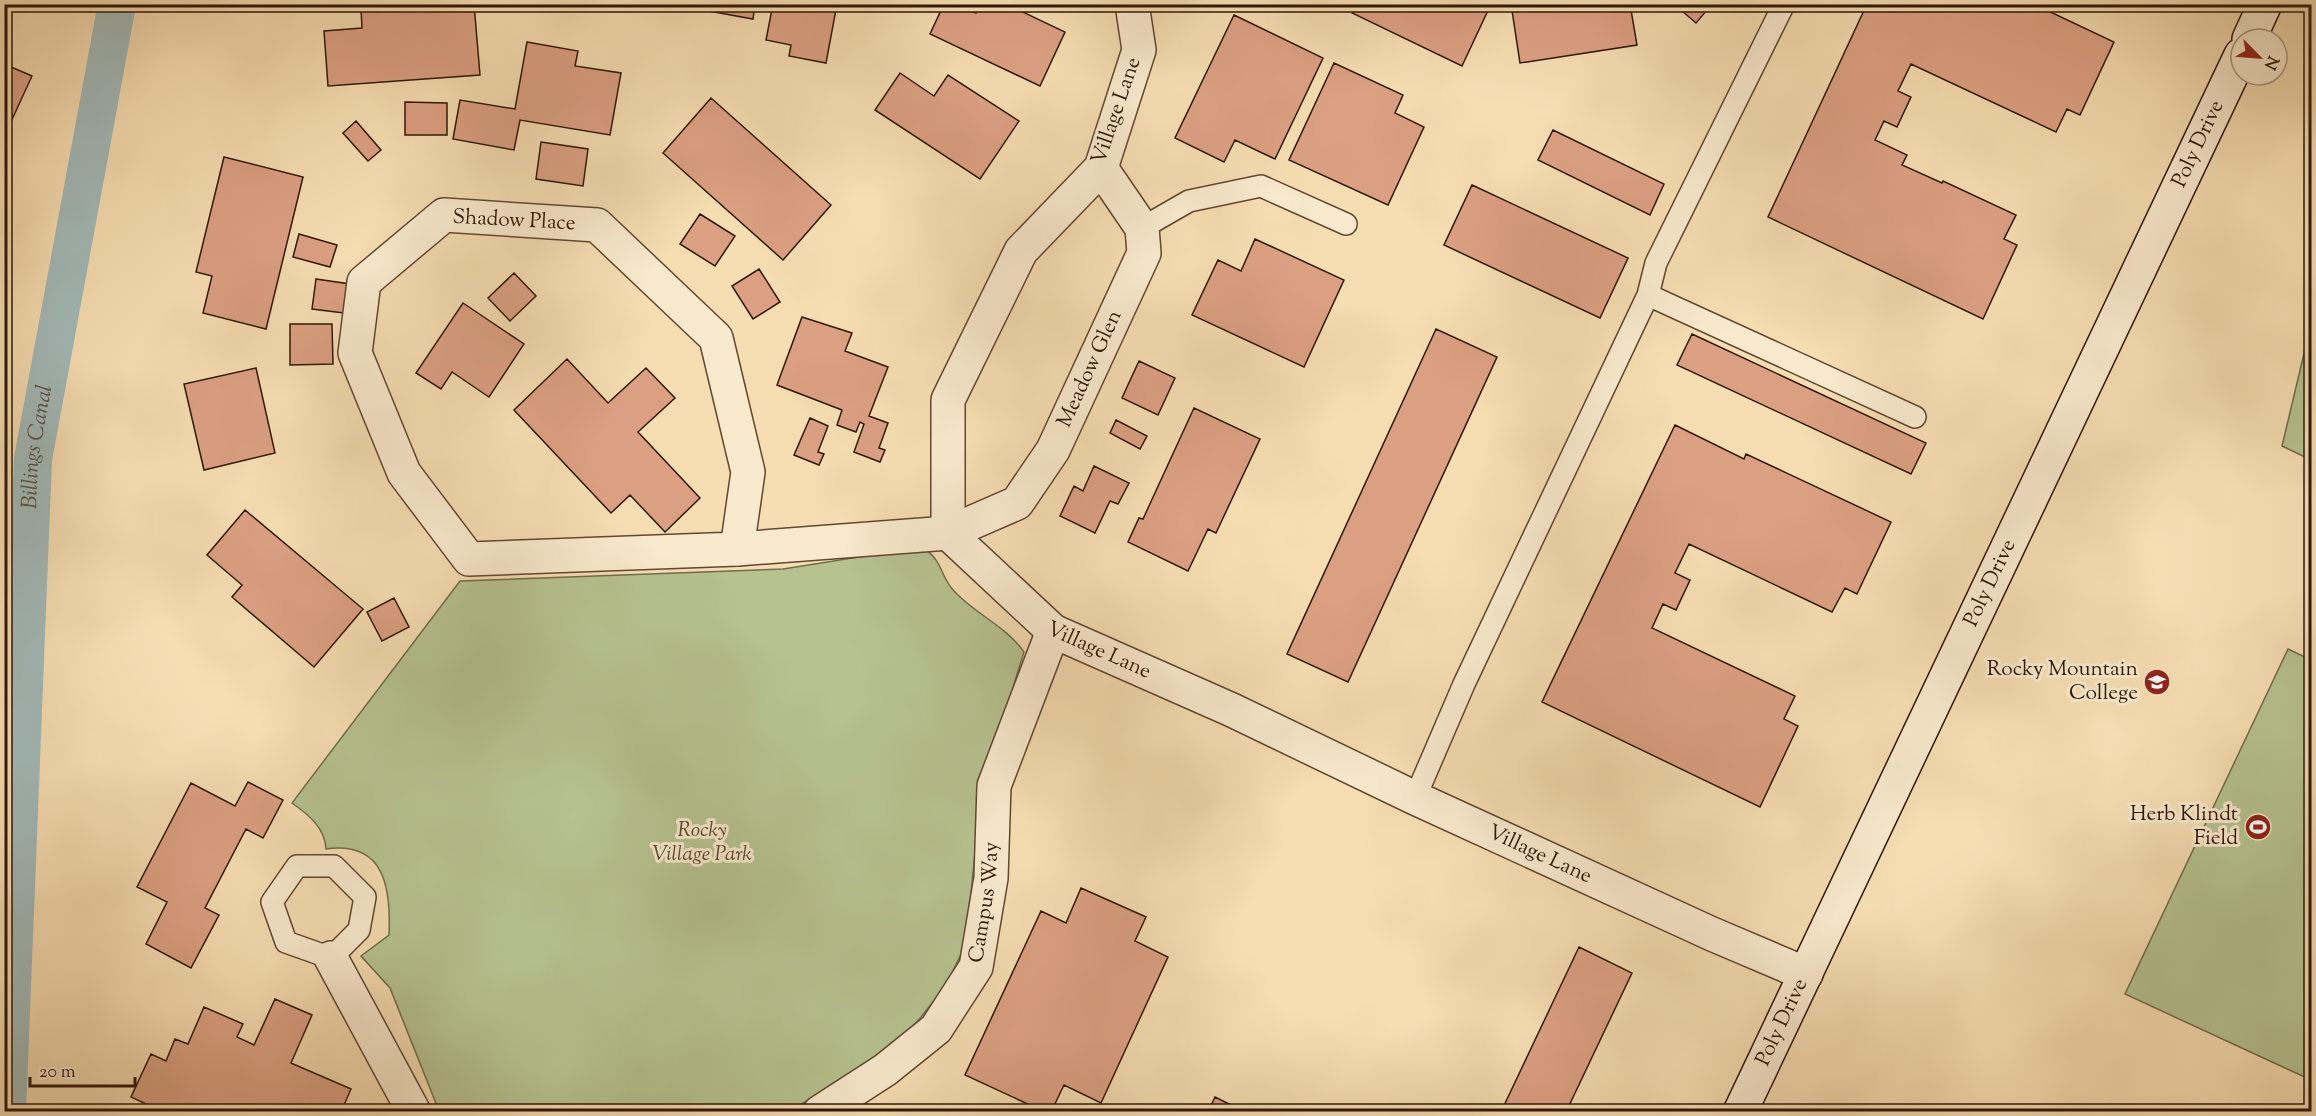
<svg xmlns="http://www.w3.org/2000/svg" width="2316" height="1116" viewBox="0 0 2316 1116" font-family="'Sorts Mill Goudy',serif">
<rect width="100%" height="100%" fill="#f6ddb2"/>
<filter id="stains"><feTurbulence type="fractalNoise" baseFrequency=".00333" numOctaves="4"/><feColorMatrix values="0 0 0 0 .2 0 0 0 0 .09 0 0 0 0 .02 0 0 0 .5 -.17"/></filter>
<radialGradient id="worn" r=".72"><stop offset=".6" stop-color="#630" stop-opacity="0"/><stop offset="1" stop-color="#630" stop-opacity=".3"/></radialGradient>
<!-- green -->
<path fill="#b6c290" stroke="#726c4b" stroke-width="1.5" d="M2311,324L2312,460H2311L2282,446Z
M922,547C944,561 939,575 954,591C975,614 1006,626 1024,652L989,765L975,853L966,944L945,987L909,1032L840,1081L790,1111H439L390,988L361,956L389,935C391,888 385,841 326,849C325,828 309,815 292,803L460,581L783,569Z
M2288,649L2311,660V1080L2125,994Z"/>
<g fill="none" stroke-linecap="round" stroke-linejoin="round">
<!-- canal -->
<path stroke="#a2b9b8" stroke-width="38" id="s1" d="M7,1112L33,459L117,4"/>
</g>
<!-- building -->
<path fill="#dba082" stroke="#2f1706" stroke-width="1.5" d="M426,4H474L480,75L328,86L324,31L362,28L361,9Z
M693,4H755L753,19L692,8Z
M773,4H837L826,63L789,56L791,45L766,40Z
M944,4H957L976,13L980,4H1006L1065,32L1040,86L930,34Z
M1356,4H1491L1462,66L1352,13Z
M1511,4H1630L1637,45L1520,63Z
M1674,4H1712L1696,23Z
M1867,4H2043L2042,8L2114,42L2080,115L2067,109L2056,132L1911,64L1898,91L1911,97L1897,127L1884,121L1875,140L1907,155L1902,165L1942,183L1943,181L2016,215L2004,239L2017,245L1983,319L1768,217Z
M1234,15L1323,58L1275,159L1235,140L1224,162L1175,138Z
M527,42L578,51L575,66L621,73L610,135L520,120L514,150L453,139L460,100L515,109Z
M1334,63L1403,95L1395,113L1424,127L1388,205L1289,160Z
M4,64L32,76L4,137Z
M900,73L934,96L948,75L1019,121L980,179L875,110Z
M711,98L831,205L783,260L663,153Z
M405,102L447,103V135H405Z
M356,121L381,150L368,161L343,133Z
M1553,130L1664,184L1650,215L1538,160Z
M541,142L588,149L583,186L536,179Z
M224,157L303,177L266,329L203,313L212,276L196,272Z
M1472,185L1628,258L1600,318L1444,245Z
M700,214L735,236L715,266L680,244Z
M299,234L337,245L330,267L293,257Z
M1255,239L1344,280L1304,367L1192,315L1218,260L1241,271Z
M759,269L780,302L753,319L732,286Z
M514,273L536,296L510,321L488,298Z
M316,279L357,285L352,314L312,309Z
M463,303L524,344L489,397L452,372L441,389L416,373Z
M802,317L852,333L845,351L888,367L869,416L888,423L879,448L885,450L880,462L854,452L864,424L860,422L856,432L837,425L842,410L777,385Z
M290,324H332L333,364L290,365Z
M1436,329L1497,357L1348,682L1287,654Z
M1692,334L1926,443L1911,474L1677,365Z
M567,359L608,403L646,368L675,398L638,432L700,498L665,532L630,495L611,513L514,410Z
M1139,361L1175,378L1158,415L1122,398Z
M256,368L275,453L204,470L184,384Z
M1194,408L1260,439L1216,533L1208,529L1188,571L1128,542L1139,518L1143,519Z
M810,418L828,426L818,452L824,454L819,465L794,455Z
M1116,420L1147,436L1140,449L1110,433Z
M1675,425L1744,459L1746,454L1891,522L1857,594L1845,588L1832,612L1689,544L1675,573L1690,580L1676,610L1663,604L1652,628L1795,696L1784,719L1798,726L1760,807L1542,702Z
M1094,466L1129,483L1118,504L1110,501L1095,533L1060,516L1074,486L1083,491Z
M245,510L363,609L314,667L232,597L242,585L207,555Z
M394,598L409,627L382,641L367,612Z
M248,782L283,800L263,838L246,829L205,908L219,915L191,968L146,944L167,902L137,887L191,783L235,806Z
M1081,888L1146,917L1135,941L1168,957L1101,1103L1064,1085L1051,1112H1045L965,1075L1041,911L1066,923Z
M1579,947L1632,973L1566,1112H1501Z
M275,999L312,1015L291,1063L351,1089L341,1112H163L131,1097L151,1054L166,1061L175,1039L188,1044L204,1007L243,1024L237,1037L254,1045Z
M1215,1097L1245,1112H1208Z"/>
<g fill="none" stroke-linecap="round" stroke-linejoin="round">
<defs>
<path id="lane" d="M1142,228L1189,201L1261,186L1346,224
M1648,295L1915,417
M1415,798L1464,684L1648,295L1656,263L1784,4
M297,866H334L365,897L359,930L331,958L286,942L272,902Z"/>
<g id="street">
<path id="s2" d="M1132,4L1139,50L1101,168L1021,251L948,400V533L1053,631L1232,710L1415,798L1712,934L1806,974"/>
<path d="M444,215L597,225L716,338L748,472L737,549L469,559L404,473L355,353L364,282Z"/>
<path id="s3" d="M737,549L948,533L1017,503L1053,450L1144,253L1142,228L1101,168"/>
<path d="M331,958L414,1112"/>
<path id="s4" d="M820,1112L885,1070L936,1029L976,967L991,878L994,786L1053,631"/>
</g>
<g id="secondary">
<path d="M2249,39L2265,4"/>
<path id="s5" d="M1740,1112L2241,55"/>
</g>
</defs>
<!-- lane casing -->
<use href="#lane" stroke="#614831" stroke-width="24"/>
<!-- street casing -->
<use href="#street" stroke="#614831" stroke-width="36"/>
<!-- secondary casing -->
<use href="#secondary" stroke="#2f1706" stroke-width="36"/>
<!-- lane -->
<use href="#lane" stroke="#f9e9cd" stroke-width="21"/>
<!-- street -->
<use href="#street" stroke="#f9e9cd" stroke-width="33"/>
<!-- secondary -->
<use href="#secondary" stroke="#f9e9cd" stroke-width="33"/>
</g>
<!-- icons -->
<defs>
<symbol id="university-disc" viewBox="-11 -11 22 22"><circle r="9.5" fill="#8f2418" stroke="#f9e9cd"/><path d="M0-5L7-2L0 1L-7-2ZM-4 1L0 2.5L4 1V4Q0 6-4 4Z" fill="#fff"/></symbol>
<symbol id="stadium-disc" viewBox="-11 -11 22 22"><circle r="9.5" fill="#8f2418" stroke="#f9e9cd"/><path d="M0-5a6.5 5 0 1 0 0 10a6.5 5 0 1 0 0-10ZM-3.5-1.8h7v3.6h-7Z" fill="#fff"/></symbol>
</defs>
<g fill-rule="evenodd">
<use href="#university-disc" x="2142" y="667" width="30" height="30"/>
<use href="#stadium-disc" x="2243" y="812" width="30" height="30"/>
</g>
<g text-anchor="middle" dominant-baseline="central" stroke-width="6" stroke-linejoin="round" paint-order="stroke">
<!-- street labels -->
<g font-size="21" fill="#2f1706" stroke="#f9e9cd">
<text transform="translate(1117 111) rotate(-71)">Village Lane</text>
<text stroke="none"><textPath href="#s5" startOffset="1071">Poly Drive</textPath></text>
<text transform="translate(514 221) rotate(3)">Shadow Place</text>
<text stroke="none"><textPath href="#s3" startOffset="440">Meadow Glen</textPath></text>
<text stroke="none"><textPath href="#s5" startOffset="585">Poly Drive</textPath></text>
<text stroke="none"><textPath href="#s2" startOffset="778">Village Lane</textPath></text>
<text stroke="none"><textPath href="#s2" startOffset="1264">Village Lane</textPath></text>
<text stroke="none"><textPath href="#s4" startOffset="282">Campus Way</textPath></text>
<text stroke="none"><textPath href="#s5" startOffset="99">Poly Drive</textPath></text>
</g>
<!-- poi labels -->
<g font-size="21" fill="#2f1706" stroke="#f9e9cd" text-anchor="end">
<text x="2138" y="670">Rocky Mountain<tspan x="2138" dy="24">College</tspan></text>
<text x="2238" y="815">Herb Klindt<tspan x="2238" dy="24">Field</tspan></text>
</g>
<!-- park labels -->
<g font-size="21" font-style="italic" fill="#584a2f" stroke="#f9e9cd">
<text x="702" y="831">Rocky<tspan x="702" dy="24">Village Park</tspan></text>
</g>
<!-- water labels -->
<g font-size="22" font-style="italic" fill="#575044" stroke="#f9e9cd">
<text stroke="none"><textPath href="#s1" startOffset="666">Billings Canal</textPath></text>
</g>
</g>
<!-- margin -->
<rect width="2316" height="1116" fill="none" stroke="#f6ddb2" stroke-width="24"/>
<rect x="6" y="6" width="2304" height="1104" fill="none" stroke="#2f1706" stroke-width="3"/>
<rect x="12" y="12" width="2292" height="1092" fill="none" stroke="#2f1706" stroke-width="1.5"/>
<!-- north arrow -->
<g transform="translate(2259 57) rotate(115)"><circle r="28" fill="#f9e9cd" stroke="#a8957d" stroke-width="1.5"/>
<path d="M0-4.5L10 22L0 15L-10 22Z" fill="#8f2418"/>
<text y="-9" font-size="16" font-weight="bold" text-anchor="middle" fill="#2f1706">N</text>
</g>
<!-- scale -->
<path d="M30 1077v9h105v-9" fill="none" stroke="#2f1706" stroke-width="3"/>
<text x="39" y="1077" font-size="18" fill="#2f1706" stroke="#f9e9cd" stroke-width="4.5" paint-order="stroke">20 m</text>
<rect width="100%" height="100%" filter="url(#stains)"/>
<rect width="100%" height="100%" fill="url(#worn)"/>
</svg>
